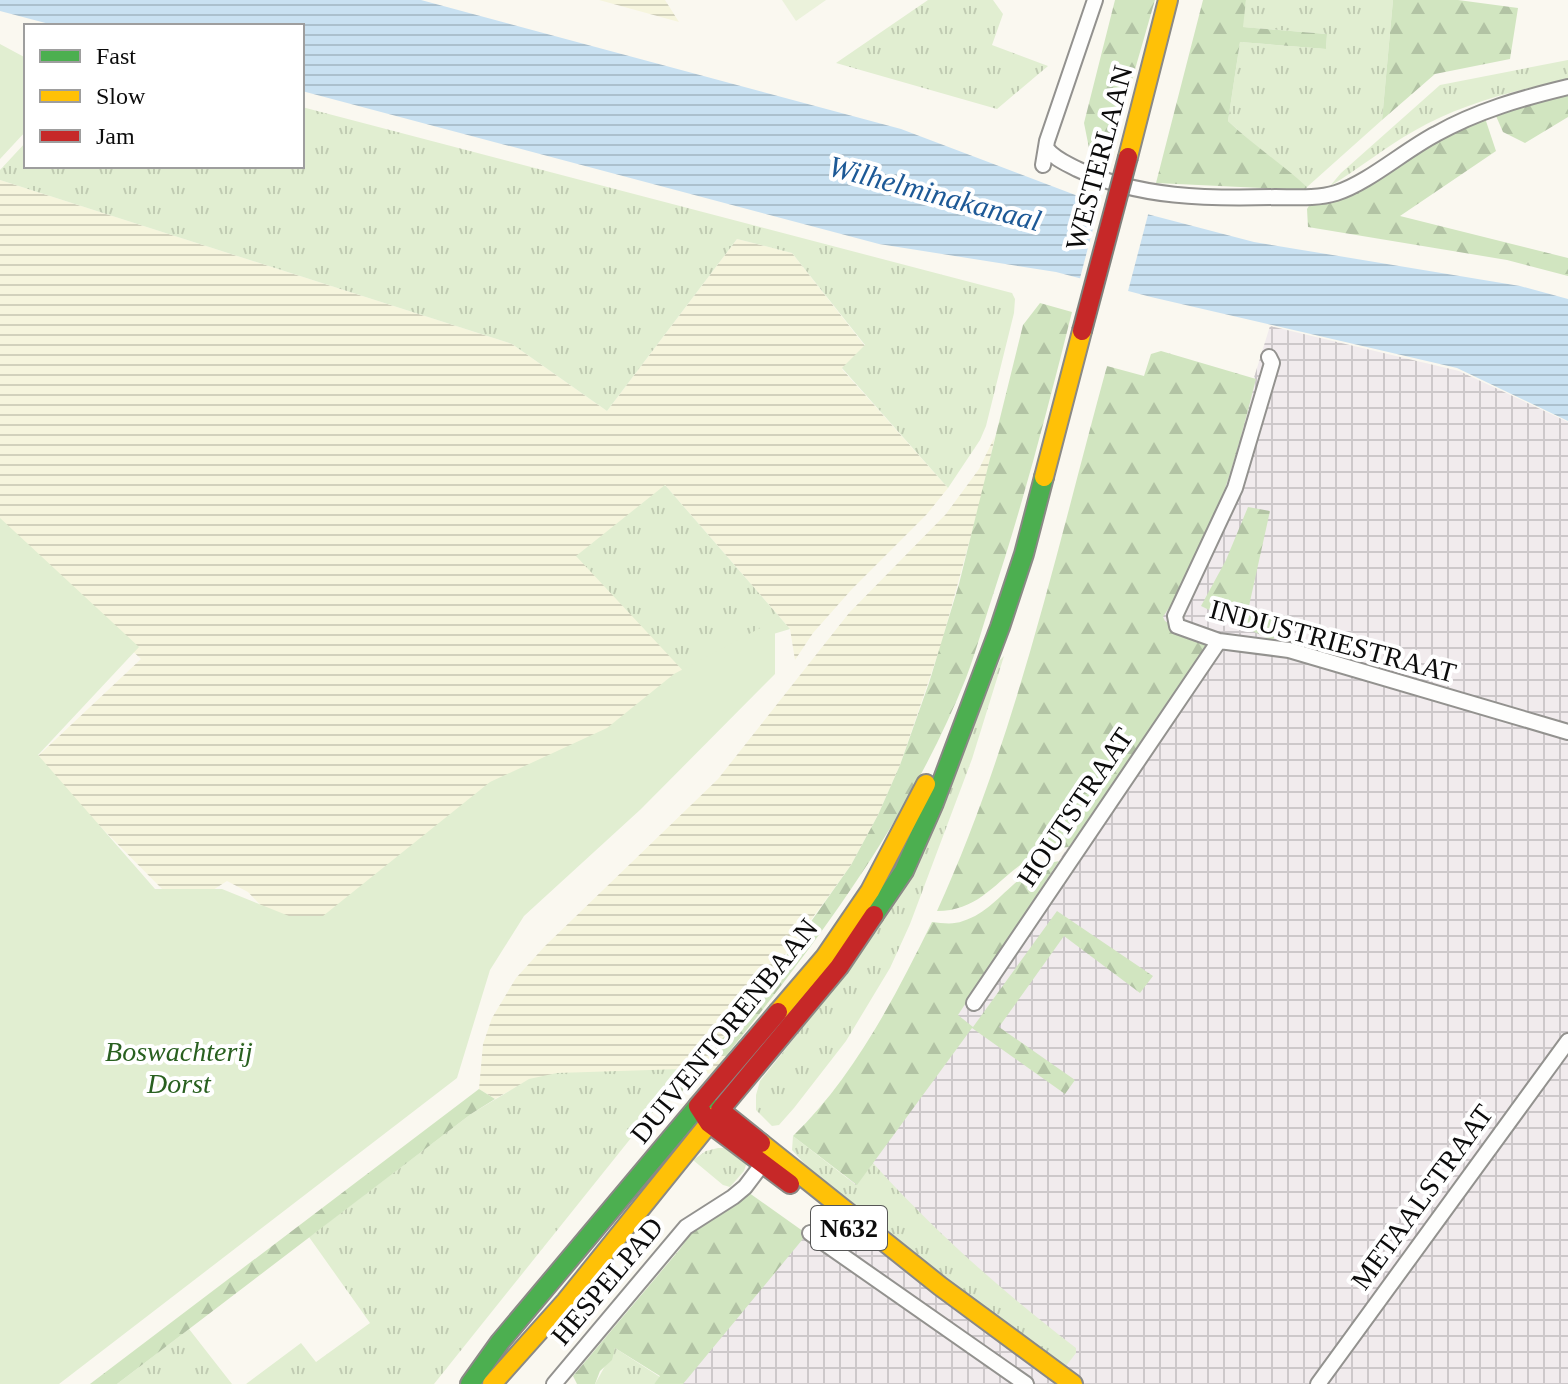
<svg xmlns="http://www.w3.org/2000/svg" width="1568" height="1384" viewBox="0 0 1568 1384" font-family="Georgia,serif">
<defs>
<pattern id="industrial-grid" width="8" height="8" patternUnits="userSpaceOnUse" patternTransform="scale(2)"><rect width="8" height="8" fill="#f1ebed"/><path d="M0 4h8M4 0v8" fill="none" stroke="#cdc8ca"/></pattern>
<pattern id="farmland-rules" width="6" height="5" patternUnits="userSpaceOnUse" patternTransform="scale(2)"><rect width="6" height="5" fill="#f6f5dd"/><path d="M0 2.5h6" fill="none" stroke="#d2d1bc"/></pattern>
<pattern id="grass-tufts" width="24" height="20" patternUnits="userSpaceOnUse" patternTransform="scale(2)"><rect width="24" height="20" fill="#e1eed1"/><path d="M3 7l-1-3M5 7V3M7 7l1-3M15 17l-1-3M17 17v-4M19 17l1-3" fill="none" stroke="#c0cbb2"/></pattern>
<pattern id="forest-firs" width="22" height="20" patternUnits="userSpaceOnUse" patternTransform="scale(2)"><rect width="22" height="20" fill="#d1e5c0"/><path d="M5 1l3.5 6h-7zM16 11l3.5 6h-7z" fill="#b2c3a4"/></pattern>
<pattern id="water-rules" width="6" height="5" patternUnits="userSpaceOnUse" patternTransform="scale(2)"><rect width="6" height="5" fill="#c9e1f1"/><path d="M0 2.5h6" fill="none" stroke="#abc0cd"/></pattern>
</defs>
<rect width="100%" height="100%" fill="#faf8f0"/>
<!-- industrial -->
<path fill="url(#industrial-grid)" d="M1270,326L1459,371L1568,422V1384H674L849,1178L1199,649L1148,620L1243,413Z"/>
<!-- farmland -->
<path fill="url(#farmland-rules)" d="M599,0H665L679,22Z
M0,180L512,344L607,411L737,239L792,253L865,346L842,369L948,488L927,514L852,589L813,633L795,660L790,629L665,485L687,675L335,917L281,927L248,892L227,881L199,899L165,892L82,808L38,756L141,659L0,526Z
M995,436L981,499L941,645L900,765L878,815L851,865L825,901L713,1051L726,1056L712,1074L682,1069L509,1091L495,1099L479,1089L483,1044L492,1018L516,978L545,946L718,779L849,613L946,514L979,469Z"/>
<!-- grass -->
<path fill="url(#grass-tufts)" d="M928,0H993L1003,14L992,45L1048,66L997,109L836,63Z
M1246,0H1393L1382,120L1307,187L1271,160L1228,121L1240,42L1326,49L1327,34L1242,27Z
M1568,60V80C1514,90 1461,104 1414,131C1385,147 1359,169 1330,186L1341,173L1440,85Z
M302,107L1012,293L1015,299L1014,313L986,426L980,440L948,488L842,368L865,345L792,253L737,239L607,411L512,344L0,180V170L26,142V166H302Z
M665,485L790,629L770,635L687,675L576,556Z
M1004,656L972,759L910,924L890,968L846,1041L794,1108L779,1125L772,1126L756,1110V1095L760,1081L856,961L966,745L1000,660Z
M682,1069L694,1073L680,1095L653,1112L643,1123L434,1384H246L301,1343L316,1362L370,1323L309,1237L471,1114L529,1079L557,1073Z
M793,1136L856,1185L873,1163C935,1232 1003,1292 1076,1348V1353L1066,1366L944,1281L823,1184L792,1150Z
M718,1148H730L747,1162L744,1171L730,1187L723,1185L693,1160L706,1151Z
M189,1329L232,1384H117Z
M615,1348L660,1377L654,1384H595Z"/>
<!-- forest -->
<path fill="url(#forest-firs)" d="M1115,0H1155L1106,170L1089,148L1084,123Z
M1203,0H1246L1243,27L1327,34L1326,49L1240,42L1228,121C1253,145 1282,164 1307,187L1305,190L1156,183Z
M1393,0H1458L1518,8L1510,59L1435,74L1382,120Z
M1568,94V117L1525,143L1503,132L1496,116L1498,113Z
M1485,118L1496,151L1400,216L1568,258V276L1507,260L1308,227L1307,209L1312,201Z
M1040,303L1072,312C1048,408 1023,504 992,598C983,625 976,652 966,678C910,818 819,940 726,1056L712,1052L793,947L851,865L878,815L900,765L929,683L959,584L1023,325Z
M1161,351L1256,379C1235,462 1213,545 1163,617L1165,621L1208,645L1069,847C1007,850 996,911 937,911C1016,738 1057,548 1107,366L1144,376L1151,354Z
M1248,507L1270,511L1249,606L1280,617L1273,641L1201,606L1226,560Z
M1059,861L958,1015L973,1027L1057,911L1153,976L1140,993L1064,936L999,1027L1075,1080L1065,1094L972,1028L857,1185L793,1136C854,1077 895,997 932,922C942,923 953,925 963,921C1000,910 1012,870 1059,861Z
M479,1089L495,1099L471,1114L117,1384H90Z
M745,1190L807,1234L683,1384H654L660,1376L615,1348L612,1360L600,1371L595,1384H577L573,1376L680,1249L697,1224Z"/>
<!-- park -->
<path fill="#e1eed1" d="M0,44L26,58V131L0,159Z
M0,518L139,647L38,755L155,889H222L289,916H323L490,782L607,728L674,674L775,620V674L641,809L524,916L490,970L457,1078L59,1384H0Z"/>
<!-- pitch -->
<path fill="#ebf2db" d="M782,0H826L796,21Z"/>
<!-- water -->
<path fill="url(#water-rules)" d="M0,0H421L901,129L1078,196L1254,242L1520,286L1568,299V421L1457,368L1151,297L1056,272L879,244L302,91V26H57L0,11Z"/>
<!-- pier -->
<path fill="#faf8f0" d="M1101,198L1149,211L1127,295L1079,282Z"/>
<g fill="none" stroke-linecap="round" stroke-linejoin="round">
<defs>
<path id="street" d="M1047,149C1055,159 1066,163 1077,169C1138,198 1209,199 1275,197C1294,197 1317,199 1336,193C1368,183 1405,150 1436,134C1477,111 1522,98 1568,87
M1043,165L1047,141L1095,0
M1269,357L1272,363L1235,488L1175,616L1177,626L1219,641L1289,650L1568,732
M974,1003L1219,641
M810,1233L1026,1384
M554,1384L686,1227L733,1197L745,1187L767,1158
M1318,1384L1568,1041"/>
<path id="fast" d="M874,915L904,871L934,803L1000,627L1024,554L1044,477
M470,1384L500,1342L698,1106L720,1110L715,1116"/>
<path id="slow" d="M1128,157L1168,0
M1044,477L1082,331
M778,1012L825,957L870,891L926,784
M761,1143L940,1286L1073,1384
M492,1384L566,1301L715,1116"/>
<path id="jam" d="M778,1012L698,1106L709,1123L790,1184
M761,1143L720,1110L839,967L874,915"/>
</defs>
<!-- street casing -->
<use href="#street" stroke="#93928f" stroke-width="18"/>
<!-- fast casing -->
<use href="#fast" stroke="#8a8985" stroke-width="22"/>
<!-- slow casing -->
<use href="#slow" stroke="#8a8985" stroke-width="22"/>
<!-- jam casing -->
<use href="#jam" stroke="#8a8985" stroke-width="22"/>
<!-- street -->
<use href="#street" stroke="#fefefd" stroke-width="14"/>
<!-- fast -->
<use href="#fast" stroke="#4caf50" stroke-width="18"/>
<!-- slow -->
<use href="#slow" stroke="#ffc107" stroke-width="18"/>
<!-- jam -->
<use href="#jam" stroke="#c62828" stroke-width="18"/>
<defs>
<path id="jam-bridge" d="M1082,331L1128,157"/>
</defs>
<!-- jam-bridge casing -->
<use href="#jam-bridge" stroke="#80807c" stroke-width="22" stroke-linecap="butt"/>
<!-- jam-bridge -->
<use href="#jam-bridge" stroke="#c62828" stroke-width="18"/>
</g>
<g text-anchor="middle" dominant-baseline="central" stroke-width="8" stroke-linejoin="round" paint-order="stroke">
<!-- shield labels -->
<rect fill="#fff" stroke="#555" stroke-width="2" x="811" y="1206" width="76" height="44" rx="6"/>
<g font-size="26" font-weight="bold" fill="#0c0c0c">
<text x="849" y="1228">N632</text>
</g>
<!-- street labels -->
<g font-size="28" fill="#0c0c0c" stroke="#fff">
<text transform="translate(1099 158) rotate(-75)">WESTERLAAN</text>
<text transform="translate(1333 641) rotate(15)">INDUSTRIESTRAAT</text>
<text transform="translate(1075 807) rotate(-56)">HOUTSTRAAT</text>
<text transform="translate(724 1031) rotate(-51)">DUIVENTORENBAAN</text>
<text transform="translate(1422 1197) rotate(-54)">METAALSTRAAT</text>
<text transform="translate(607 1281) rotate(-50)">HESPELPAD</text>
</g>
<!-- park labels -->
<g font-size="28" font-style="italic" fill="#296020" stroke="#fff">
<text x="179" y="1051">Boswachterij<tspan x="179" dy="32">Dorst</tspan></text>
</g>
<!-- water labels -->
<g font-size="30" font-style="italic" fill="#1d5996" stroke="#fff">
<text transform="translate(935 193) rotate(15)">Wilhelminakanaal</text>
</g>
</g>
<!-- legend -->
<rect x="24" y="24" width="280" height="144" fill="#ffffff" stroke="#9e9e9e" stroke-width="2"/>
<rect x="40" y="50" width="40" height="12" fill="#4caf50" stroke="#9e9e9e" stroke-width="2"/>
<text x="96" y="64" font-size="24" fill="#0c0c0c">Fast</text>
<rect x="40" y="90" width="40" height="12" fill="#ffc107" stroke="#9e9e9e" stroke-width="2"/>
<text x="96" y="104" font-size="24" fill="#0c0c0c">Slow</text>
<rect x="40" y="130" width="40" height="12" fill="#c62828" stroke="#9e9e9e" stroke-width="2"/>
<text x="96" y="144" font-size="24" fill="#0c0c0c">Jam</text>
</svg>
